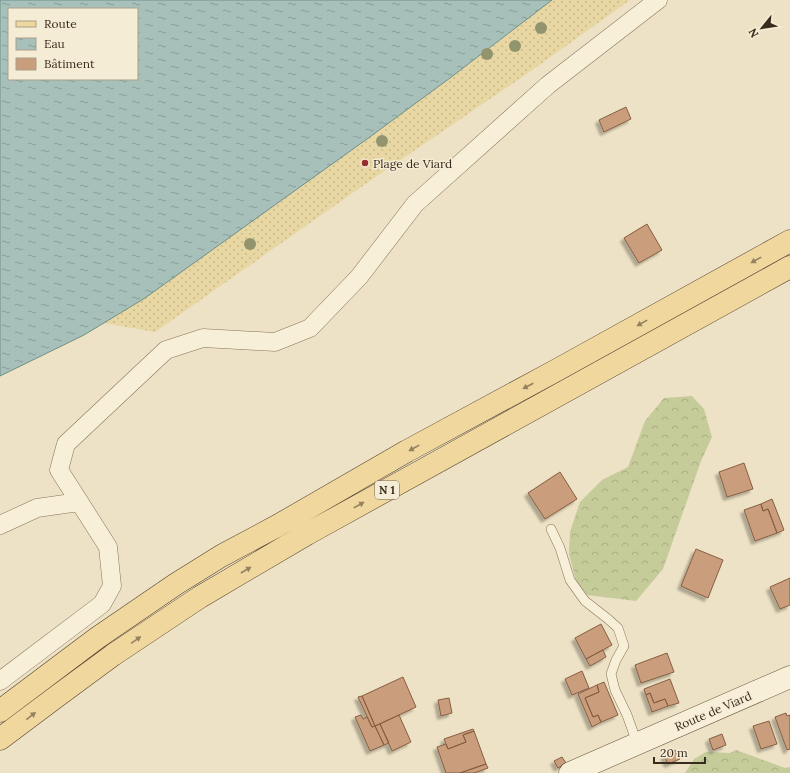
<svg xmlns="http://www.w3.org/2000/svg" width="790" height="773" viewBox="0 0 790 773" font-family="Lora,serif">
<defs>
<pattern id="forest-crowns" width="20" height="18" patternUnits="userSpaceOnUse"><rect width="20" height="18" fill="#c5cb99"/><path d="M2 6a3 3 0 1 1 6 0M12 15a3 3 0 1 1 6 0" fill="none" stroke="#aaae83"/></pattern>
<pattern id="sand-dots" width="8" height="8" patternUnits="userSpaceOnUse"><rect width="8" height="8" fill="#e8d7a3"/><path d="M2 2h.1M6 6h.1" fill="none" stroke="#c8b98c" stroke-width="1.8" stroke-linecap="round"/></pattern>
<pattern id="water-ripples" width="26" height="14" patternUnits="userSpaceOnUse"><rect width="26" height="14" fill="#a7c1ba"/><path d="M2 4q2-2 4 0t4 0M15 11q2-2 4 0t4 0" fill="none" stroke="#899d97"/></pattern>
<filter id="shadow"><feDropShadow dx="-3.5" dy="3.5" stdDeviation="1" flood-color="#0004"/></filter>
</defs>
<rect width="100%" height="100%" fill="#ede2c5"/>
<!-- forest -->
<path fill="url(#forest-crowns)" d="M692,396L704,409L712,437L701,461L663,569L636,601L587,595L576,581L569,554L570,532L580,502L602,480L628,467L645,421L664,398Z
M736,750L785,768L790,767V773H685L694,759L706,752L730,753Z"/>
<!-- sand -->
<path fill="url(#sand-dots)" d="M551,0H630L531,71L361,187L155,332L104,323C206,255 306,184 405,111C454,75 504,39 551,0Z"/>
<!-- water -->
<path fill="url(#water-ripples)" stroke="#6e8f87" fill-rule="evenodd" d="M0,0H552L450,78L367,139L145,298L84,335L0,376ZM9,9H137V79H9Z"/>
<!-- building -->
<path fill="#ca9e7c" stroke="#875e42" filter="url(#shadow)" d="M626,107L631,119L604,132L599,120Z
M647,224L662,250L639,263L624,238Z
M744,463L753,489L727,497L719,472Z
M560,472L577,499L545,519L528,493Z
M772,499L784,530L777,533L768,509L763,511L761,504Z
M761,504L763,511L768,509L777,533L755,541L744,510Z
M696,549L723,560L708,598L681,586Z
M790,578V605L780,609L770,587Z
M601,624L612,645L586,659L575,638Z
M603,650L606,657L590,666L586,659Z
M667,653L674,672L641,683L635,665Z
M582,671L589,688L572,695L565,679Z
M403,677L416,707L375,726L362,696Z
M670,679L679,703L668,706L665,699L654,703L650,693L646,695L644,689Z
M604,682L618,715L601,722L598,715L593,717L585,698L599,692L597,685Z
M597,685L599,692L585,698L593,717L598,715L601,722L592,727L578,694Z
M650,693L654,703L665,699L668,706L652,712L646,695Z
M362,696L375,726L372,727L358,697Z
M449,698L452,713L441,716L438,700Z
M786,713L787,716L790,715V749L787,750L775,717Z
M361,715L363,719L367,717L372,727L375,726L384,745L370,751L355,717Z
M399,715L411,742L392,751L380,724Z
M769,721L777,744L761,749L753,726Z
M380,724L389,743L384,745L375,726Z
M473,729L474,731L463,735L466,742L448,749L444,739Z
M474,731L486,764L460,773H446L437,747L446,744L448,749L466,742L463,735Z
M722,734L726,745L713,750L709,739Z
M675,750L680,759L668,764L664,755Z
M562,757L566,763L558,768L554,761Z
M486,764L488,768L474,773H460Z"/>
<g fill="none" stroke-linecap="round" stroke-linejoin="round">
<defs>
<path id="lane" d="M551,529L560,548L570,580L585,601L608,619L618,628L624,646L616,660L611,674L615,690L627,715L637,743"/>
<path id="street" d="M0,525L37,508L79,502
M0,681L102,604L112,586L108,547L59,470L66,444L166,350L203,338L275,342L310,328L359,277L415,204L548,85L658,0"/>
<path id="secondary" d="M570,773L790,677"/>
<path id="primary" d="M0,711L97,638L176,584L221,556L277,526L407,451L555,371L790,241
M0,739L56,697L113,655L200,597L307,534L790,267"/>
</defs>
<!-- lane casing -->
<use href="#lane" stroke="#88745c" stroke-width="10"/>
<!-- street casing -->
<use href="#street" stroke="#88745c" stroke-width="19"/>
<!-- secondary casing -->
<use href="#secondary" stroke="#6a553f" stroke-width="23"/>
<!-- primary casing -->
<use href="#primary" stroke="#564230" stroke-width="23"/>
<!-- lane -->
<use href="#lane" stroke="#f8efd9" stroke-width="9"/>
<!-- street -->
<use href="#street" stroke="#f8efd9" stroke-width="18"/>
<!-- secondary -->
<use href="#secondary" stroke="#f8efd9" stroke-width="22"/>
<!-- primary -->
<use href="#primary" stroke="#efd79e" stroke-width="22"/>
</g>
<!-- trees -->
<g fill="#92946e">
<circle cx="541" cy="28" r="6"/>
<circle cx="515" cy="46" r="6"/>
<circle cx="487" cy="54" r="6"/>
<circle cx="382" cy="141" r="6"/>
<circle cx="250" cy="244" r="6"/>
</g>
<!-- one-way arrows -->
<defs><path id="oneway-solid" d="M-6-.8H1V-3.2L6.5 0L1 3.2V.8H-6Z"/></defs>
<g fill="#94825e">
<use href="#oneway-solid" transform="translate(756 260) rotate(151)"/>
<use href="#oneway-solid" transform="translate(642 323) rotate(151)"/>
<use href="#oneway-solid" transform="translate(528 386) rotate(152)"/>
<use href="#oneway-solid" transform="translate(414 448) rotate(151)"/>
<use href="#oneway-solid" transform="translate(359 505) rotate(-29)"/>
<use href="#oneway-solid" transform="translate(246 570) rotate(-30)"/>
<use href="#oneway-solid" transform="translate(136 640) rotate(-34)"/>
<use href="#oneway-solid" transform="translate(31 716) rotate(-38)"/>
</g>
<!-- markers -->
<circle fill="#962e2d" stroke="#f5ecd5" stroke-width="1.5" cx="365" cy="163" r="4"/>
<g text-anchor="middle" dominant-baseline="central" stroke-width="3" stroke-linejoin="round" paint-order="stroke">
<!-- shield labels -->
<rect fill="#f5ecd5" stroke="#716656" stroke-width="1" x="375" y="481" width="24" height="18" rx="3"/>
<g font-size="11" font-weight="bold" fill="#392c1f">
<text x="387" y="490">N 1</text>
</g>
<!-- poi labels -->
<g font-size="12" fill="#392c1f" stroke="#f5ecd5" text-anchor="start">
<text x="373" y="163">Plage de Viard</text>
</g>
<!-- street labels -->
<g font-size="12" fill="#392c1f" stroke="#f5ecd5">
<text transform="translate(713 711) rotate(-23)">Route de Viard</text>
</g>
</g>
<!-- legend -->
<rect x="8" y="8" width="130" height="72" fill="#f5ecd5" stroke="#aa9f8c"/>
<rect x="16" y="21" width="20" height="6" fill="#efd79e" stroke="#aa9f8c"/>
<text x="44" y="28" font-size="12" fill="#392c1f">Route</text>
<rect x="16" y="38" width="20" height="12" fill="url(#water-ripples)" stroke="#aa9f8c"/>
<text x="44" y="48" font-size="12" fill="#392c1f">Eau</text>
<rect x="16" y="58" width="20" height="12" fill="#ca9e7c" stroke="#aa9f8c"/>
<text x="44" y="68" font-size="12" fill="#392c1f">Bâtiment</text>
<!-- north arrow -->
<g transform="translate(762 28) rotate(240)" stroke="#f5ecd5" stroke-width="3" paint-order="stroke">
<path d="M0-3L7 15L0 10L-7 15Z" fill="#392c1f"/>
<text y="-6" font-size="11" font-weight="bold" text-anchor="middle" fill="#392c1f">N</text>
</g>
<!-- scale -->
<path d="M654 757v6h51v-6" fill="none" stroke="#392c1f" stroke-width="2"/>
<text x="660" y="757" font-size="12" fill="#392c1f" stroke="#f5ecd5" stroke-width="3" paint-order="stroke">20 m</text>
</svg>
